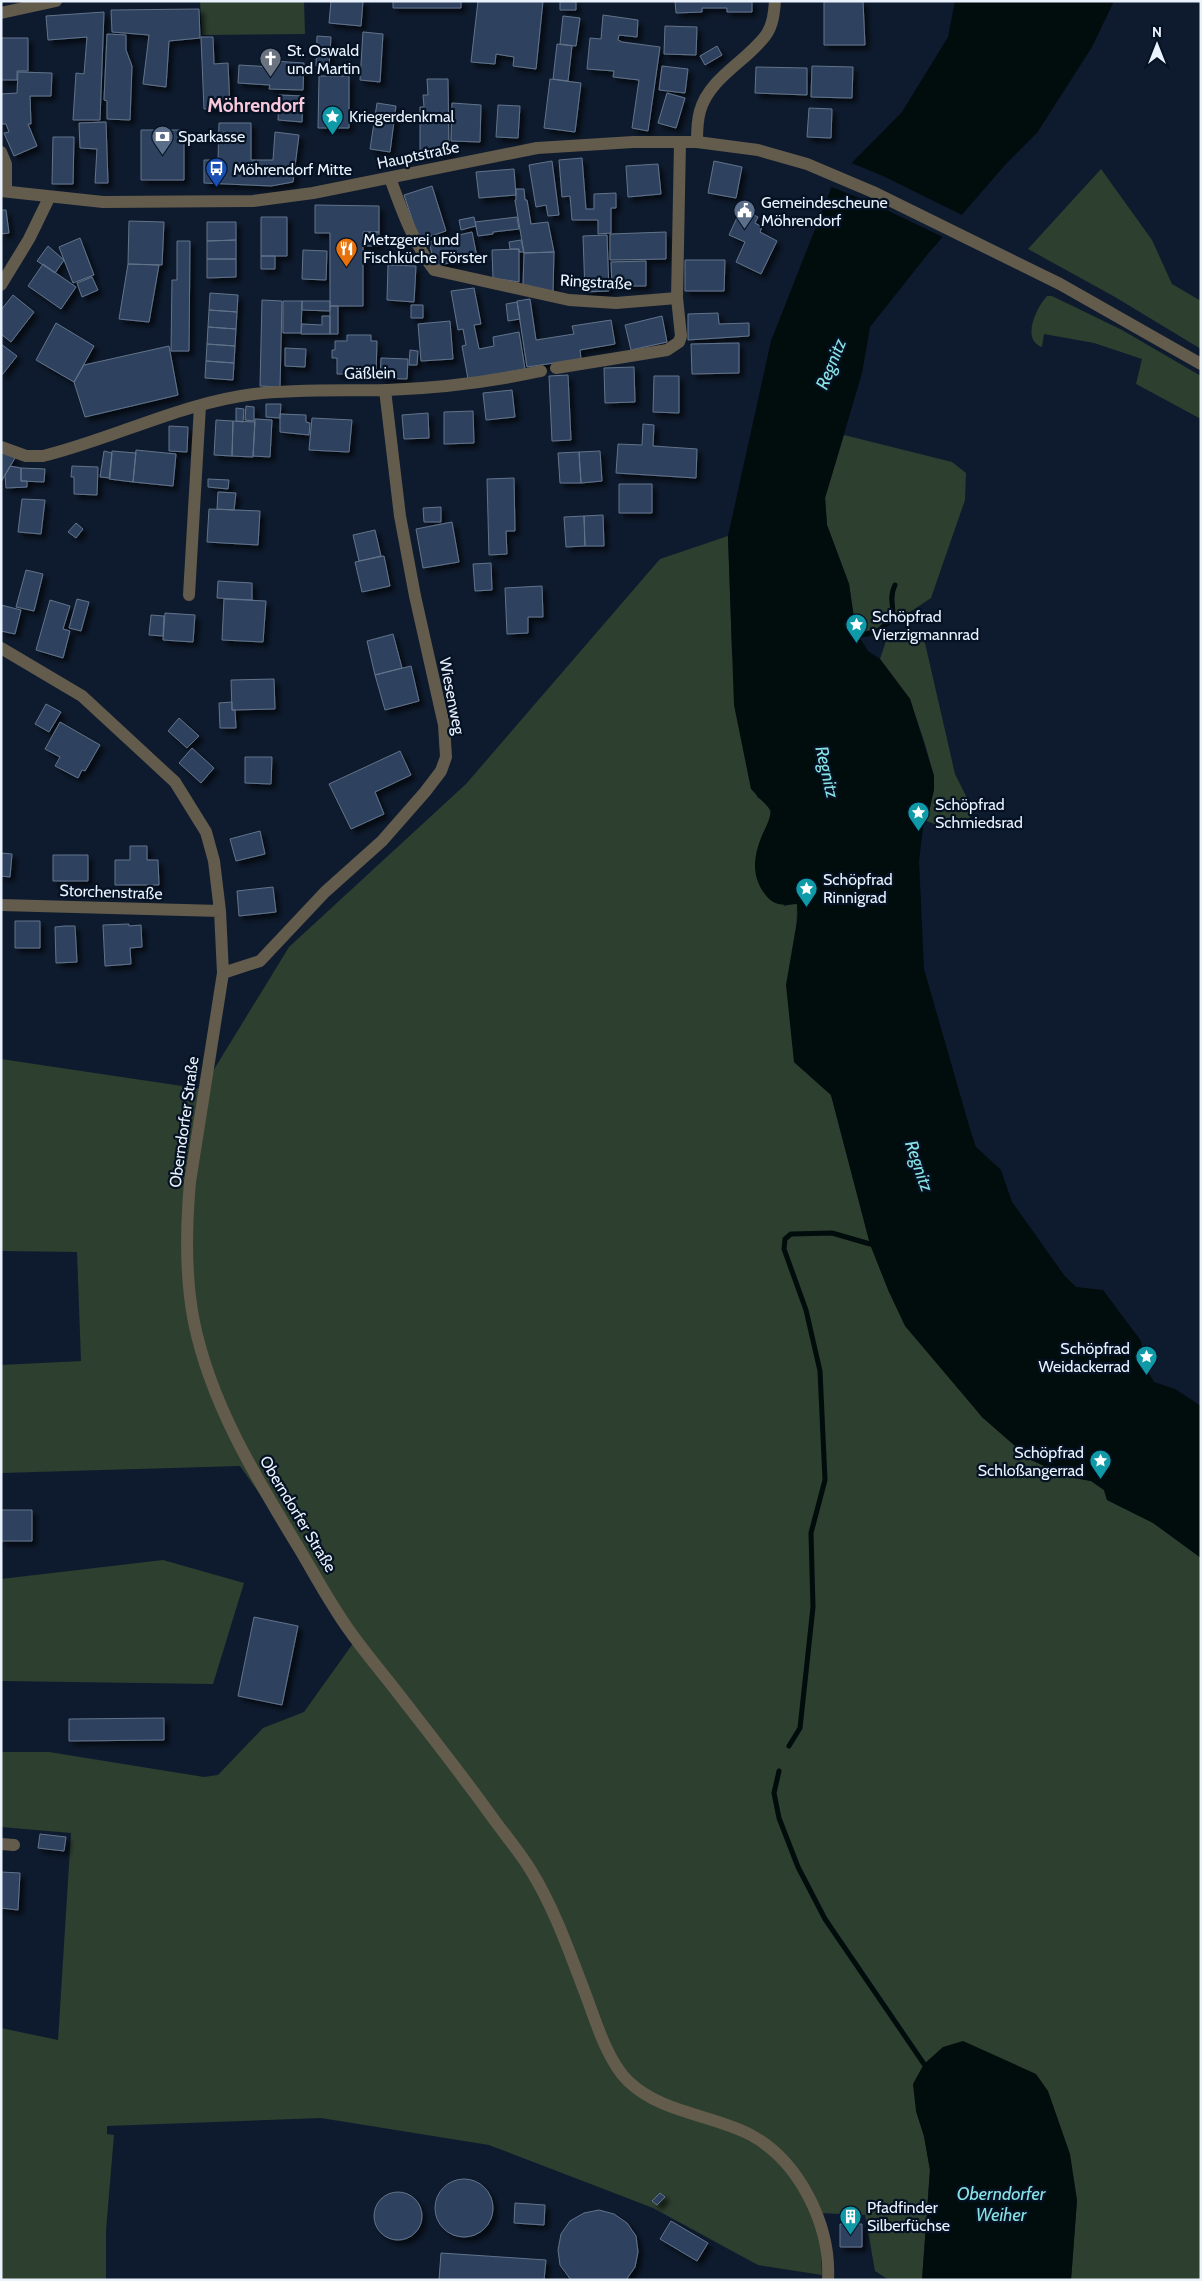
<svg xmlns="http://www.w3.org/2000/svg" width="1202" height="2281" viewBox="0 0 1202 2281" font-family="Cabin,sans-serif">
<defs>
<filter id="shadow"><feDropShadow dx="4.5" dy="4.5" stdDeviation="2.5" flood-color="#0009"/></filter>
</defs>
<rect width="100%" height="100%" fill="#0e1b2e"/>
<!-- green -->
<path fill="#2d3f2e" d="M200,1H304L305,34L202,35Z
M1101,169L1152,240L1172,284L1201,301V349L1115,297L1028,249Z
M1047,296H1052L1122,330L1201,376V419L1136,384L1142,359L1094,343L1044,334L1042,347C1021,340 1036,308 1047,296Z
M844,435L952,462L966,473L965,500L931,598L904,616L886,618L877,630L856,632L849,584L827,525L825,498Z
M728,536L732,653L757,797C778,811 771,819 761,838L784,906L797,903L794,1062L831,1095L870,1244L889,1292L982,1417L1031,1460L1069,1477L1091,1481L1104,1490L1107,1500L1154,1523L1201,1558V2280H1071L1077,2200L916,2111L924,2136L930,2170L922,2280H889L875,2271L865,2215L819,2213L822,2275L758,2265L653,2208L489,2145L321,2118L107,2126V2134L114,2135L106,2230V2280H1V2028L58,2040L71,1833L1,1827V1752H49L204,1777L218,1775L263,1728L304,1712L359,1635L240,1466L1,1473V1365L81,1361L77,1252L1,1251V1059L202,1089L289,947L466,784L660,559Z
M911,634L925,643L955,774L969,802L970,819L963,826L937,825L924,820L929,812L934,776L925,744L910,699L880,659L886,641Z
M163,1560L244,1583L213,1684L1,1681V1579Z"/>
<!-- water -->
<path fill="#010c0d" d="M955,1H1114L1092,47L1037,133L1005,165L927,255L870,327L862,373L825,498L827,525L849,584L856,632L868,651L880,659L910,699L934,776V790L929,812L924,820L919,861L924,969L970,1129L976,1147L1001,1170L1012,1202L1064,1275L1076,1287L1103,1290L1141,1341L1145,1367L1154,1382L1175,1389L1201,1406V1558L1153,1523L1107,1500L1104,1490L1091,1481L1069,1477L1031,1460L982,1417L905,1326L889,1292L870,1244L831,1095L794,1062L786,985L798,915L797,904C783,905 774,907 764,893C752,876 753,858 761,838C765,828 770,821 771,810L751,789L734,705L728,536L771,341L834,181L902,112L948,37Z
M963,2041L1036,2074L1048,2091L1070,2154L1077,2200L1071,2280H922L930,2170L924,2136L916,2111L913,2084L924,2064L943,2047Z"/>
<!-- pier -->
<path fill="#0e1b2e" d="M849,162L883,176L964,216L945,238L874,204L829,186L832,180Z"/>
<g fill="none" stroke-linecap="round" stroke-linejoin="round">
<!-- stream -->
<path stroke="#010c0d" stroke-width="5" d="M857,636C871,633 887,631 892,615C895,607 888,599 895,585
M789,1746L800,1728L813,1607L811,1533L825,1480L820,1371L806,1310L784,1249L785,1239L791,1234L832,1233L870,1244
M779,1771L774,1793L779,1818L798,1867L825,1919L924,2064"/>
</g>
<!-- building -->
<path fill="#2d425f" stroke="#62738a" filter="url(#shadow)" d="M331,1H363L361,26L329,23Z
M393,1H461V8H393Z
M478,1H543L536,69L513,66L514,57L496,54L495,64L471,62Z
M560,1H576V10H560Z
M675,1H752V12H727V8H702V12L676,13Z
M824,1H863L865,45H824Z
M199,9L200,38L169,41L166,87L143,84L149,35L112,32L111,10Z
M104,12L100,120H73L76,73L84,74L87,37L48,40L46,16Z
M603,15L638,20L637,37L619,35L618,40L622,42L660,47L648,131L632,128L639,80L613,77L614,71L587,69L590,38L601,39Z
M563,16L580,18L576,46L560,44Z
M665,26L697,27L696,55L664,54Z
M363,32L383,34L380,82L360,80Z
M107,34L126,35V50L132,66L130,120L107,119V101L104,100Z
M317,36L331,37L329,67L316,66Z
M201,37H213L214,64L228,63L230,108L204,109Z
M1,38H28V71H17V80H1Z
M557,44L572,46L568,81L553,79Z
M717,46L722,55L705,65L700,56Z
M273,61L304,63L303,90L269,89L270,85L238,83L239,65L272,67Z
M662,66L688,69L685,93L659,90Z
M812,66L853,67L852,98L811,97Z
M756,67L807,68V95L755,93Z
M18,72L52,73L51,96H30L31,124H28L37,146L14,156L4,133L9,132L6,124H1V94L17,93Z
M319,76H349V128H318Z
M427,79H448L449,153L420,154V107H424L423,95H428Z
M550,79L581,83L575,132L544,128Z
M667,93L685,98L676,128L658,123Z
M279,95L303,96L302,122L278,120Z
M377,103L396,106L390,152L370,149Z
M452,103L481,105L480,142L451,141Z
M498,105L520,106L518,138L496,137Z
M809,108L832,109L831,138L807,137Z
M106,122L108,183H95L97,149L80,148L79,123Z
M219,123H251V160H273L275,132L299,135L293,182L271,186L204,183V160H218Z
M141,130H184V180H141Z
M53,137H74L73,184H52Z
M582,158L586,209H594V194L616,193V208H611V233L598,234V220H572L570,196L562,197L559,160Z
M552,161L559,215L548,216L546,205L536,207L529,165Z
M714,161L742,167L736,198L708,193Z
M658,164L661,194L628,197L626,166Z
M514,169L516,195L479,198L476,172Z
M432,186L446,231L419,240L404,195Z
M516,189H524L525,200H527L531,224L548,222L554,252L524,253L515,200H516Z
M315,205L379,206V232H363V306H330V233H315Z
M741,209L758,217L755,223L762,227L760,232L777,241L761,274L736,262L745,242L729,235Z
M1,210H6L9,233L1,234Z
M261,217H287V256H261Z
M474,217L476,226L461,230L459,220Z
M517,217L519,229L493,232V234L478,236L475,222Z
M129,221L164,222L162,265L128,264Z
M207,222H236V240L207,241Z
M364,232H379V246H364Z
M472,232L477,257L435,266L429,242Z
M666,232V259L610,260V234Z
M607,235L609,291L585,292L583,236Z
M80,238L94,275L73,283L59,247Z
M236,240V259H207V241Z
M521,240L524,252H519V249H510L509,242Z
M177,241H190L189,351H171L172,280H177Z
M48,246L64,260L55,273L37,261Z
M519,249V282L493,278L492,250Z
M303,250L327,251L326,280L302,279Z
M554,252L553,291L523,286L524,253Z
M261,256H275V269H261Z
M207,259H236V277L207,278Z
M685,260H725L724,291H685Z
M646,261V286H612L611,262Z
M43,264L76,287L61,309L28,286Z
M128,264L159,265L149,322L119,319Z
M388,265L416,266L414,302L387,300Z
M92,277L98,290L82,297L77,283Z
M474,288L481,324L474,325L479,349L494,346L493,337L519,332L525,369L468,379L462,346L466,345L463,329L458,330L451,291Z
M210,293L238,295L237,312L209,310Z
M13,295L34,312L11,342L1,334V310Z
M530,299L536,340L574,334L572,326L611,320L615,344L580,350L581,359L527,367L517,301Z
M262,300L282,301L280,387L260,386Z
M283,301H302L301,333H283Z
M302,301H330V311L302,310Z
M517,302L520,319L508,321L506,304Z
M411,305H423V318H411Z
M330,306H338V334H330Z
M209,310L237,312L236,329L208,327Z
M718,313L719,324L749,323V336L688,340V314Z
M322,316H330V334H301L302,324L322,325Z
M662,316L667,342L631,350L625,325Z
M450,321L453,359L421,361L418,324Z
M56,323L94,346L74,382L36,360Z
M208,327L236,329L235,346L207,344Z
M347,335H371V341H377L376,374H337V358H332V350H335V341H347Z
M739,343V373L692,374L691,344Z
M1,344L17,356L2,375L1,374Z
M207,344L235,346L234,363L206,361Z
M169,346L178,395L85,417L74,382L84,365Z
M285,348L306,349L305,367L285,366Z
M410,350L418,351L417,365H409Z
M381,358L408,359L407,379L380,378Z
M206,361L234,363L233,380L205,378Z
M634,367L635,402L605,403L604,368Z
M568,375L571,440L552,441L549,376Z
M654,376H679V413L653,412Z
M512,390L515,417L486,420L483,393Z
M266,404H281L280,418L266,417Z
M246,406L254,407V421L245,420Z
M236,408L244,409L243,422L236,421Z
M473,411L474,443L444,444V412Z
M428,413L429,438L404,439L402,415Z
M280,414L306,415V422L310,423L309,435L280,432Z
M312,418L352,420L349,452L309,450Z
M255,419L272,420L270,457L253,456Z
M216,420L233,421L232,456L214,455Z
M233,421L255,422L253,457L232,456Z
M643,424L654,425L653,446L697,449L696,478L616,473L618,444L642,445Z
M169,426L188,427L187,452L169,451Z
M1,450L15,458L1,482Z
M136,450L176,454L173,486L133,482Z
M104,451L112,453L110,478L100,477Z
M112,451L136,453L133,482L109,479Z
M600,451L602,481L581,483L579,452Z
M579,452L581,483H560L558,453Z
M10,466L21,468V481H27V487L6,488L5,475Z
M72,466L98,467L97,495L74,494V477H71Z
M21,468L45,469L44,482L21,481Z
M514,478L515,531H506L507,554L489,555L487,479Z
M208,479L229,480L228,489L208,487Z
M619,484H652V513H619Z
M218,492L236,493L234,510L217,509Z
M22,499L45,500L41,534L18,532Z
M441,507V522H424L423,508Z
M209,509L260,511L258,545L207,542Z
M603,515L604,546H585L584,516Z
M584,516L585,546L566,547L564,517Z
M452,522L459,562L423,568L416,529Z
M76,523L83,529L76,538L68,532Z
M375,530L381,556L359,561L353,535Z
M384,556L390,586L362,592L355,562Z
M491,563L492,590L475,591L473,564Z
M26,570L43,574L34,611L16,607Z
M218,581L252,583V600L217,598Z
M542,586L543,617H528V633L507,634L505,588Z
M77,599L89,602L81,631L69,628Z
M224,599L266,601L263,642L222,640Z
M50,600L70,606L63,629L70,631L63,658L36,650Z
M1,605L21,610L15,634L1,631Z
M165,613L195,615L193,642L163,640Z
M151,615L164,616L163,636L149,635Z
M393,634L402,668L375,675L367,641Z
M411,666L419,701L385,710L375,675Z
M274,679L275,709L232,710L231,680Z
M232,702V710H235L236,728H220L219,703Z
M46,704L61,712L49,732L35,724Z
M179,718L199,736L187,748L168,731Z
M60,722L100,745L85,771L82,770L78,778L55,766L60,757L45,749Z
M192,748L214,768L201,783L179,763Z
M400,751L411,775L375,792L384,814L351,829L329,784Z
M245,757H272L271,784L245,783Z
M260,831L265,854L236,861L230,839Z
M130,846H147V860H158L159,885H115V860H130Z
M1,853L12,854L10,877L1,876Z
M53,855H88V881H53Z
M273,887L276,912L239,916L237,891Z
M15,921H40V948H15Z
M129,924V926L141,925L142,947L130,948L131,964L105,966L103,925Z
M65,926H75L77,962L56,963L55,927Z
M1,1510H32V1541H1Z
M254,1617L298,1626L282,1705L238,1696Z
M164,1718V1740L69,1741V1719Z
M40,1834L66,1837L64,1851L38,1848Z
M1,1872L20,1873L18,1910L1,1908Z
M435 2208a29 29 0 1 1 58 0a29 29 0 1 1-58 0Z
M374 2216a24 24 0 1 1 48 0a24 24 0 1 1-48 0Z
M660,2193L665,2197L657,2205L652,2201Z
M515,2203L545,2205L544,2225L514,2223Z
M599,2210L614,2214L627,2223L636,2236L638,2252L635,2267L626,2280H571L560,2265L558,2250L561,2234L570,2221L584,2213Z
M671,2221L708,2243L697,2261L660,2239Z
M840,2224H862V2247H840Z
M441,2253L546,2260L544,2280H439Z"/>
<g fill="none" stroke-linecap="round" stroke-linejoin="round">
<!-- minor -->
<path stroke="#635b4c" stroke-width="12" d="M1,13L56,1
M1,152L6,164V191
M390,178C402,211 413,242 434,270L569,300L616,303L677,298
M1,285L29,239L49,198
M556,368L667,350L679,342L681,336L677,298L680,142
M1,447L26,456H43C113,439 181,403 254,394C298,389 342,391 387,390C439,388 490,382 541,371
M189,595L200,406
M1,648L82,696L175,782L206,832L214,861L220,911L223,973L190,1182C186,1227 185,1277 194,1322C211,1405 257,1479 300,1550C316,1577 331,1605 349,1630C363,1650 379,1669 394,1688C428,1732 463,1776 495,1821C507,1837 520,1853 530,1869C555,1909 570,1954 587,1998C596,2023 608,2061 628,2081C661,2113 710,2114 749,2134C799,2160 831,2225 828,2280
M1,905L220,911
M223,973L260,961L325,892L382,841L425,792L441,771L446,757L444,725L415,596L400,516L385,390
M1,1844L14,1845"/>
<!-- tertiary -->
<path stroke="#635b4c" stroke-width="12" d="M697,142C697,132 697,121 700,111C709,78 747,61 766,35C773,25 774,13 775,1
M1,191L103,202L253,201L313,193L537,148L633,142H697L758,150L807,164L873,192L1060,284L1201,364"/>
</g>
<!-- icons -->
<defs>
<symbol id="church-pin" viewBox="-11 -11 22 30"><path d="M0 17L-7.5 6A9.5 9.5 0 1 1 7.5 6Z" fill="#6b7280" stroke="#051224"/><path d="M-1.2-6h2.4v3.5h3.3v2.4h-3.3V6h-2.4V-.1h-3.3v-2.4h3.3Z" fill="#fff"/></symbol>
<symbol id="sight-pin" viewBox="-11 -11 22 30"><path d="M0 17L-7.5 6A9.5 9.5 0 1 1 7.5 6Z" fill="#0f9aa8" stroke="#051224"/><path d="M0-6L1.8-2.2L6-1.7L2.9 1.2L3.7 5.4L0 3.3L-3.7 5.4L-2.9 1.2L-6-1.7L-1.8-2.2Z" fill="#fff"/></symbol>
<symbol id="bank-pin" viewBox="-11 -11 22 30"><path d="M0 17L-7.5 6A9.5 9.5 0 1 1 7.5 6Z" fill="#5c6f8a" stroke="#051224"/><path d="M-6-4H6V4H-6ZM0-2.3a2.3 2.3 0 1 0 0 4.6a2.3 2.3 0 1 0 0-4.6Z" fill="#fff"/></symbol>
<symbol id="bus-pin" viewBox="-11 -11 22 30"><path d="M0 17L-7.5 6A9.5 9.5 0 1 1 7.5 6Z" fill="#1a4fb4" stroke="#051224"/><path d="M-5-6H5V4H4V6H2V4H-2V6H-4V4H-5ZM-3.5-4V0h7V-4ZM-3.5 1.2v1.5H-2V1.2ZM2 1.2v1.5H3.5V1.2Z" fill="#fff"/></symbol>
<symbol id="civic-pin" viewBox="-11 -11 22 30"><path d="M0 17L-7.5 6A9.5 9.5 0 1 1 7.5 6Z" fill="#5c6f8a" stroke="#051224"/><path d="M-.6-6.5H3V-4.5H.6V-3L4-1V1h2V6H-6V1h2V-1L-.6-3ZM-1.2 2.5V6h2.4V2.5Z" fill="#fff"/></symbol>
<symbol id="restaurant-pin" viewBox="-11 -11 22 30"><path d="M0 17L-7.5 6A9.5 9.5 0 1 1 7.5 6Z" fill="#e8710a" stroke="#051224"/><path d="M-5-6h1v4h1v-4h1v4h1v-4h1v5L-1.5 .5V6h-2V.5L-5-1ZM5-6V6H3V1.5H1.5Q1.5-4 5-6Z" fill="#fff"/></symbol>
<symbol id="building-pin" viewBox="-11 -11 22 30"><path d="M0 17L-7.5 6A9.5 9.5 0 1 1 7.5 6Z" fill="#0f9aa8" stroke="#051224"/><path d="M-4-6H4V6H1V3H-1V6H-4ZM-2.5-4.3h1.7v1.8h-1.7ZM.8-4.3h1.7v1.8H.8ZM-2.5-1h1.7V.8h-1.7ZM.8-1h1.7V.8H.8Z" fill="#fff"/></symbol>
</defs>
<g fill-rule="evenodd">
<use href="#church-pin" x="258" y="46" width="25" height="34"/>
<use href="#sight-pin" x="320" y="104" width="25" height="34"/>
<use href="#bank-pin" x="150" y="124" width="25" height="34"/>
<use href="#bus-pin" x="204" y="156" width="25" height="34"/>
<use href="#civic-pin" x="732" y="198" width="25" height="34"/>
<use href="#restaurant-pin" x="334" y="236" width="25" height="34"/>
<use href="#sight-pin" x="844" y="612" width="25" height="34"/>
<use href="#sight-pin" x="906" y="800" width="25" height="34"/>
<use href="#sight-pin" x="794" y="876" width="25" height="34"/>
<use href="#sight-pin" x="1134" y="1344" width="25" height="34"/>
<use href="#sight-pin" x="1088" y="1448" width="25" height="34"/>
<use href="#building-pin" x="838" y="2204" width="25" height="34"/>
</g>
<g text-anchor="middle" dominant-baseline="central" stroke-width="4.5" stroke-linejoin="round" paint-order="stroke">
<!-- poi labels -->
<g font-size="16" fill="#eaf2fd" stroke="#051224" text-anchor="start">
<text x="287" y="50">St. Oswald<tspan x="287" dy="18">und Martin</tspan></text>
<text x="349" y="116">Kriegerdenkmal</text>
<text x="178" y="136">Sparkasse</text>
<text x="233" y="169">Möhrendorf Mitte</text>
<text x="761" y="202">Gemeindescheune<tspan x="761" dy="18">Möhrendorf</tspan></text>
<text x="363" y="239">Metzgerei und<tspan x="363" dy="18">Fischküche Förster</tspan></text>
<text x="872" y="616">Schöpfrad<tspan x="872" dy="18">Vierzigmannrad</tspan></text>
<text x="935" y="804">Schöpfrad<tspan x="935" dy="18">Schmiedsrad</tspan></text>
<text x="823" y="879">Schöpfrad<tspan x="823" dy="18">Rinnigrad</tspan></text>
<text x="1130" y="1348" text-anchor="end">Schöpfrad<tspan x="1130" dy="18">Weidackerrad</tspan></text>
<text x="1084" y="1452" text-anchor="end">Schöpfrad<tspan x="1084" dy="18">Schloßangerrad</tspan></text>
<text x="867" y="2207">Pfadfinder<tspan x="867" dy="18">Silberfüchse</tspan></text>
</g>
<!-- street labels -->
<g font-size="16" fill="#eaf2fd" stroke="#051224">
<text transform="translate(418 155) rotate(-12)">Hauptstraße</text>
<text transform="translate(596 282) rotate(3)">Ringstraße</text>
<text transform="translate(370 373) rotate(-1)">Gäßlein</text>
<text transform="translate(452 696) rotate(79)">Wiesenweg</text>
<text transform="translate(111 892) rotate(2)">Storchenstraße</text>
<text transform="translate(184 1122) rotate(-82)">Oberndorfer Straße</text>
<text transform="translate(298 1514) rotate(59)">Oberndorfer Straße</text>
</g>
<!-- water labels -->
<g font-size="18" font-style="italic" fill="#88e3e4" stroke="#051224">
<text transform="translate(831 364) rotate(-68)">Regnitz</text>
<text transform="translate(827 772) rotate(77)">Regnitz</text>
<text transform="translate(919 1166) rotate(71)">Regnitz</text>
<text x="1001" y="2194">Oberndorfer<tspan x="1001" dy="21">Weiher</tspan></text>
</g>
<!-- quarter labels -->
<g font-size="19" font-weight="bold" fill="#f9c8da" stroke="#051224">
<text x="256" y="105">Möhrendorf</text>
</g>
</g>
<!-- border -->
<rect width="1202" height="2281" fill="none" stroke="#eaf2fd" stroke-width="5"/>
<!-- north arrow -->
<g transform="translate(1157 45)" stroke="#051224" stroke-width="4" paint-order="stroke">
<path d="M0-4L9 19L0 12L-9 19Z" fill="#eaf2fd"/>
<text y="-8" font-size="14" font-weight="bold" text-anchor="middle" fill="#eaf2fd">N</text>
</g>
</svg>
